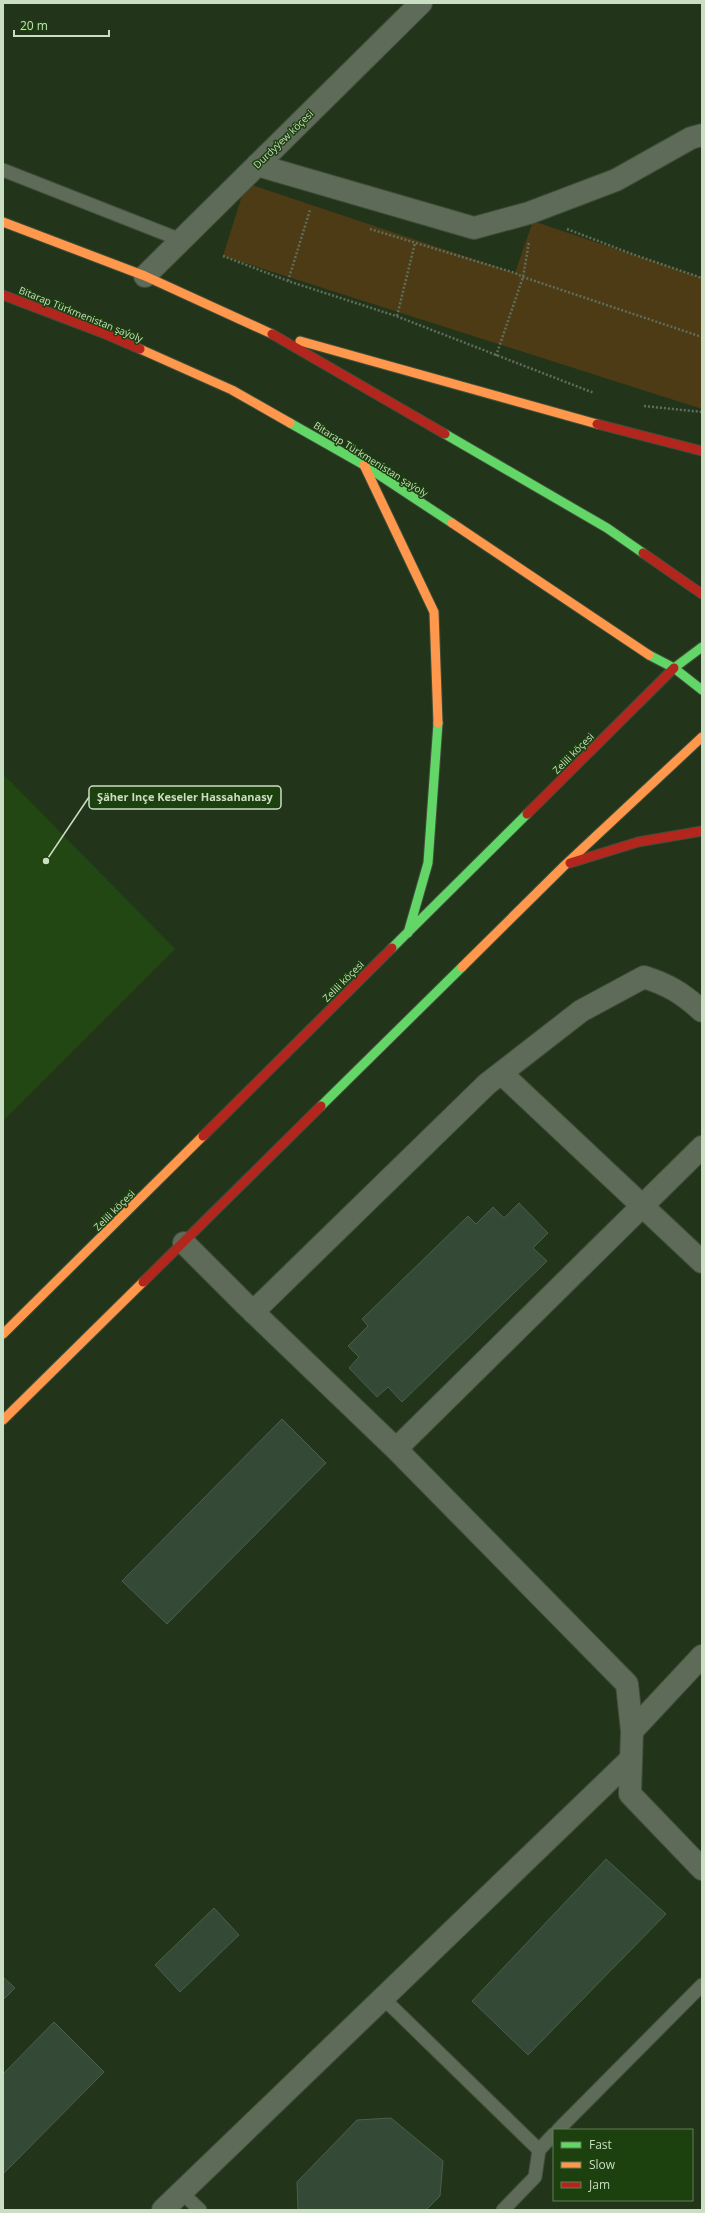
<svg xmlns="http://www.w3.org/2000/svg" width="705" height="2213" viewBox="0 0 705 2213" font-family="'Open Sans',sans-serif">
<rect width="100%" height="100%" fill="#22351a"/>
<!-- built -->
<path fill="#234713" d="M3,774L175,949L3,1121Z"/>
<!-- green -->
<path fill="#4c3b15" d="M246,183L515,273L533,221L702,278V409L223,256Z"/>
<!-- building -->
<path fill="#344936" stroke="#4a5f4c" d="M519,1203L548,1233L533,1248L547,1261L402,1402L388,1387L377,1397L349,1368L359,1357L348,1346L368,1326L362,1319L468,1216L476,1224L493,1207L504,1218Z
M282,1419L326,1463L167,1624L122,1581Z
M606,1859L666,1914L528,2055L472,2001Z
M214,1908L239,1935L180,1992L155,1965Z
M3,1977L15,1988L3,2000Z
M54,2022L104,2072L3,2174V2074Z
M391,2118L443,2161L440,2196L426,2210H298L297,2182L357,2120Z"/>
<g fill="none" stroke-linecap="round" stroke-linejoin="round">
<defs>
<path id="lane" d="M3,170L181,240
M383,1998L539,2150
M558,2130L702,1985
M181,2192L200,2210
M503,2210L535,2177L539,2150L554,2134"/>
<path id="street" d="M257,165L474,228L529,213L616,180L691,138L702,135
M145,276L421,3
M501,1073L702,1262
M184,1243L245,1304L396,1449L627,1684L632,1731L630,1794L702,1869
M253,1312L487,1084L581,1011L644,977C669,985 682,993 702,1011
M396,1449L702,1147
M632,1731L702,1656
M163,2210L631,1759"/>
<path id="fast" d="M290,423L364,465L452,523
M445,434L607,528L643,553
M649,655L674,668L702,690
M674,668L702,647
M408,933L428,863L438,723
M392,948L527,814
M321,1106L462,967"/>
<path id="slow" d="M3,222L145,276L272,334
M300,341L597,424
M140,349L232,390L290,423
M364,465L434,612L438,723
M452,523L649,655
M462,967L565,865L702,737
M3,1334L203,1136
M3,1420L143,1282"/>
<path id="jam" d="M3,295L103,333L140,349
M272,334L445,434
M597,424L702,451
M643,553L702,594
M527,814L674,668
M570,863L638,842L702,831
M203,1136L392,948
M143,1282L321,1106"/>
</defs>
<!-- lane casing -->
<use href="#lane" stroke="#3f4e39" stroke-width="15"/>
<!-- street casing -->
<use href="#street" stroke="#3f4e39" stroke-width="24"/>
<!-- fast casing -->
<use href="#fast" stroke="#3f4e39" stroke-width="11"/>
<!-- slow casing -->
<use href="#slow" stroke="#3f4e39" stroke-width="11"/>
<!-- jam casing -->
<use href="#jam" stroke="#3f4e39" stroke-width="11"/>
<!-- path -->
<path stroke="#606d5b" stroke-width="2.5" stroke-dasharray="2 2" stroke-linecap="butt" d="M370,229L515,273L523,277L702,337
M567,229L632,254L702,278
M223,256L288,281L396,316L594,393
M288,281L310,210
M397,316L415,243
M496,356L523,277L529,242
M644,406L702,412"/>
<!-- lane -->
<use href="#lane" stroke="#5d6b58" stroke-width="13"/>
<!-- street -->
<use href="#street" stroke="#5d6b58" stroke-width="22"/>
<!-- fast -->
<use href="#fast" stroke="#63d668" stroke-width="9"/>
<!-- slow -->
<use href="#slow" stroke="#ff974d" stroke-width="9"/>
<!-- jam -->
<use href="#jam" stroke="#b3261e" stroke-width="9"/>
</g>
<g text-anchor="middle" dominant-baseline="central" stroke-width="3" stroke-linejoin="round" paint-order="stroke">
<!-- street labels -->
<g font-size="10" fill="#cadec3" stroke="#1d400f">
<text transform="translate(283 139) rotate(-44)">Durdyýew köçesi</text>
<text transform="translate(81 314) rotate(22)">Bitarap Türkmenistan şaýoly</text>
<text transform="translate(371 459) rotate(32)">Bitarap Türkmenistan şaýoly</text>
<text transform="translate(573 753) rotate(-45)">Zelili köçesi</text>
<text transform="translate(343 981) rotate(-45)">Zelili köçesi</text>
<text transform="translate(114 1210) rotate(-45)">Zelili köçesi</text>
</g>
</g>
<!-- callouts -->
<path fill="none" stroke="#cadec3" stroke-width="1.5" d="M46 861L89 797"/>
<circle fill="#cadec3" stroke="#1d400f" stroke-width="1.5" cx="46" cy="861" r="4"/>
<rect fill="#1d400f" stroke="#cadec3" stroke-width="1.5" x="89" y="786" width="192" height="23" rx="4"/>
<g font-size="11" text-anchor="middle" font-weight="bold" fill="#cadec3">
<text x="185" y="801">Şäher Inçe Keseler Hassahanasy</text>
</g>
<!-- border -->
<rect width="705" height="2213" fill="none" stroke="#cadec3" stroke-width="8"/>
<!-- legend -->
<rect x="553" y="2129" width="140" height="72" fill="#1d400f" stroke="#627f57"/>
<rect x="561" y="2142" width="20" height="6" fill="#63d668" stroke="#627f57"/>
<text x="589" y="2149" font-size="12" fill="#cadec3">Fast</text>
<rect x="561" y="2162" width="20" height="6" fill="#ff974d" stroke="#627f57"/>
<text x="589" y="2169" font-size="12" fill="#cadec3">Slow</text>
<rect x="561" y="2182" width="20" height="6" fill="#b3261e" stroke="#627f57"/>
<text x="589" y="2189" font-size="12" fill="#cadec3">Jam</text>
<!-- scale -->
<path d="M14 30v6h95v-6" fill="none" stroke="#cadec3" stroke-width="2"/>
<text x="20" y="30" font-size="12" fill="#cadec3" stroke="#1d400f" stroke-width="3" paint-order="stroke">20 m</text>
</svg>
